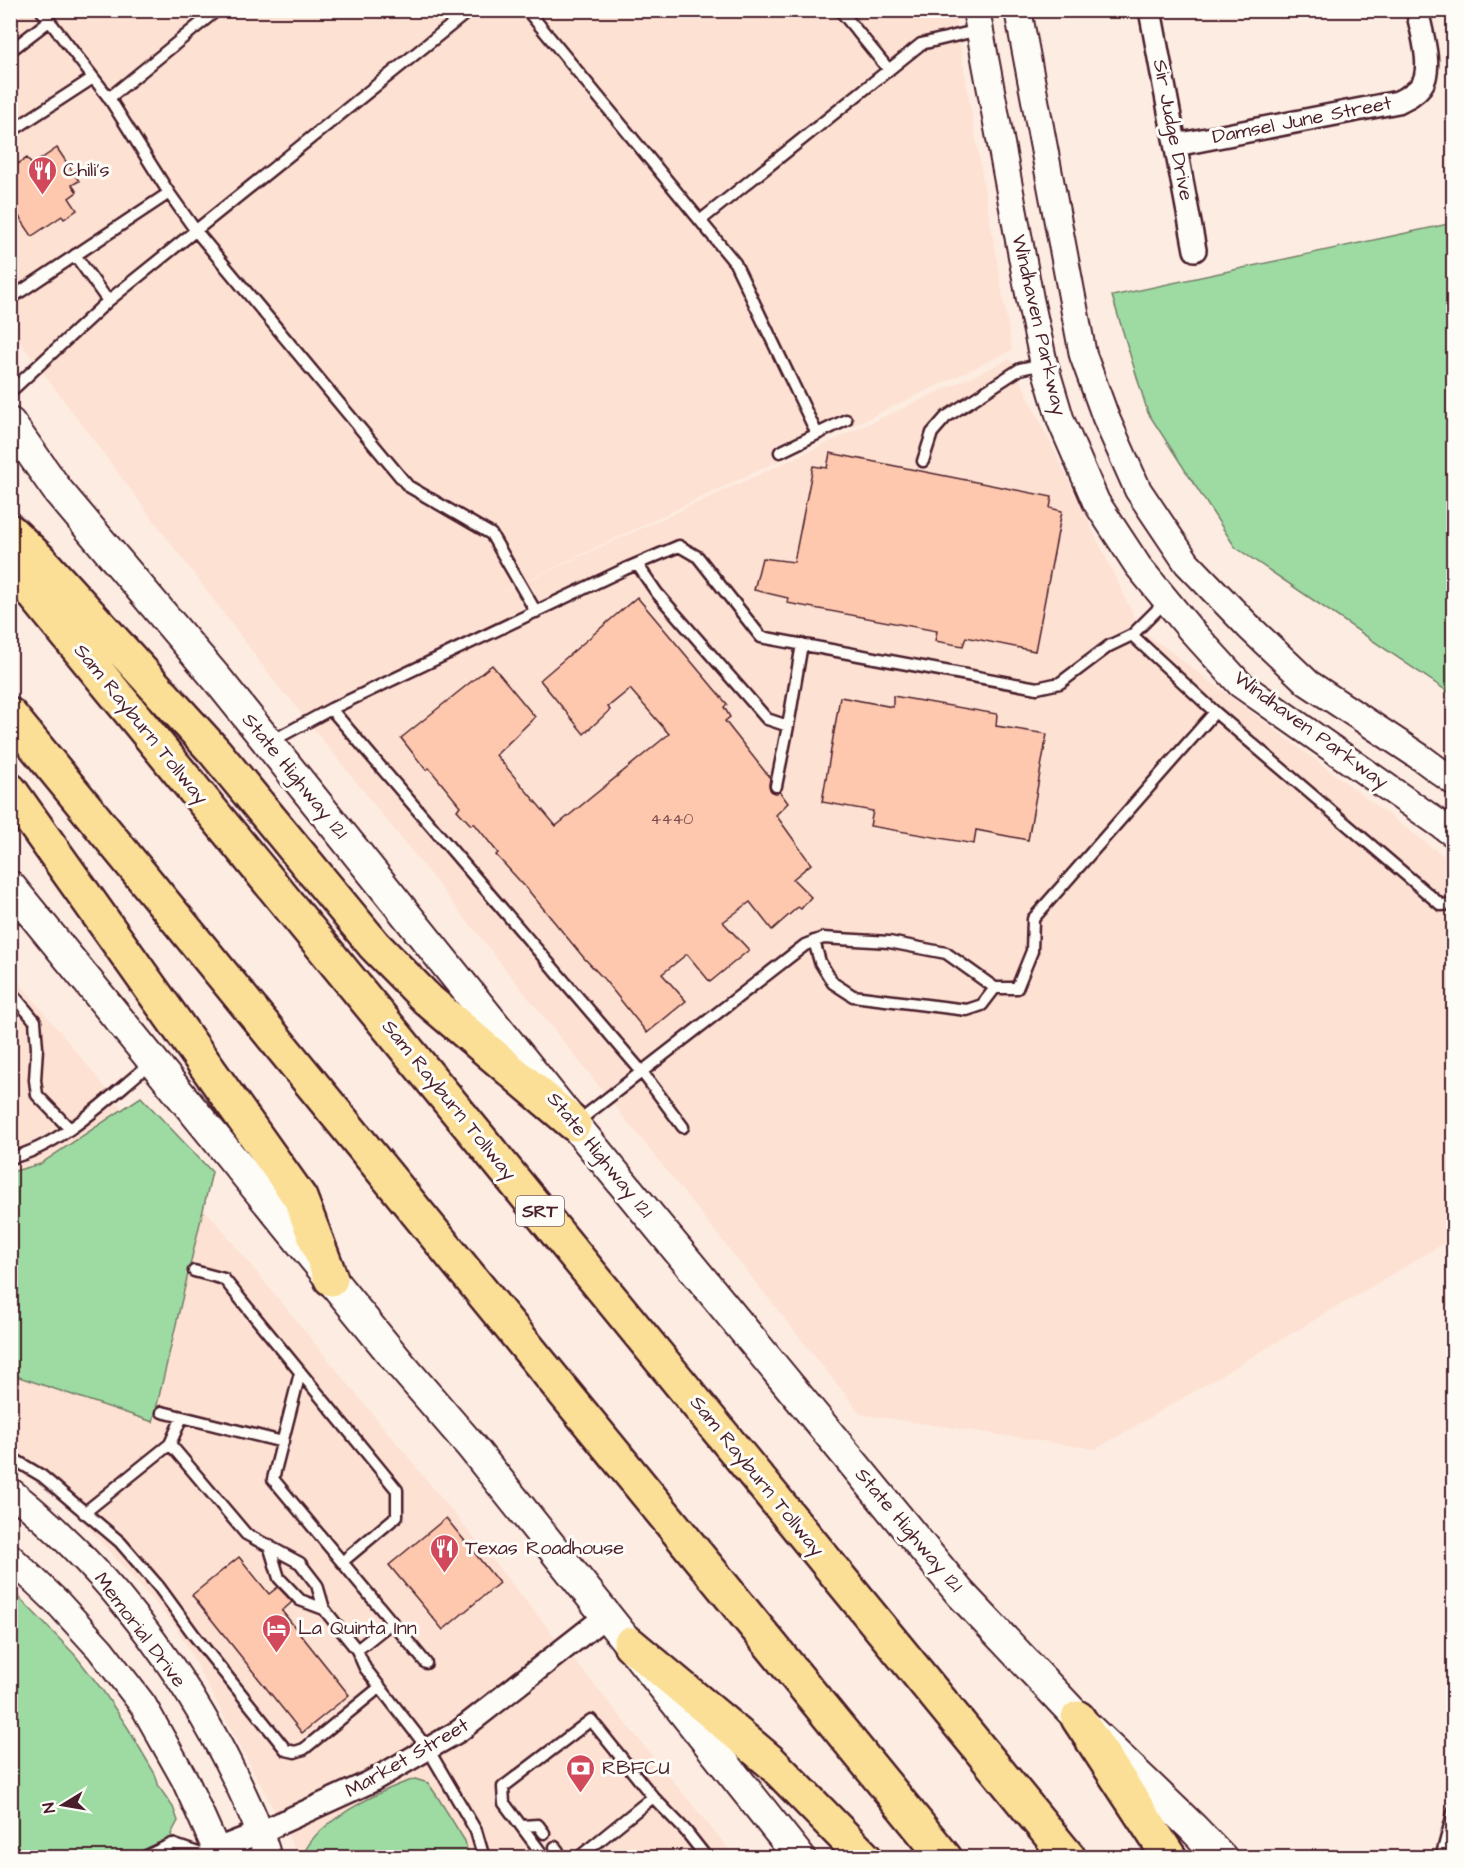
<svg xmlns="http://www.w3.org/2000/svg" width="1464" height="1868" viewBox="0 0 1464 1868" font-family="'Architects Daughter',sans-serif">
<rect width="100%" height="100%" fill="#fdece1"/>
<filter id="ink" filterUnits="userSpaceOnUse"><feTurbulence type="fractalNoise" baseFrequency=".0167" numOctaves="2"/><feDisplacementMap in="SourceGraphic" scale="12" xChannelSelector="R" yChannelSelector="G"/><feConvolveMatrix kernelMatrix="1 2 1 2 8 2 1 2 1" color-interpolation-filters="sRGB"/></filter>
<g filter="url(#ink)">
<!-- built -->
<path fill="#fde1d2" d="M11,11H954L1012,350L462,611L1010,359L1140,629L1453,863V1238L1096,1449L861,1414L286,694L285,695L11,330Z
M10,971L735,1857H295L293,1845L176,1626L57,1493L11,1461Z"/>
<!-- grass -->
<path fill="#9ddba3" stroke="#747d67" stroke-width="1.5" d="M1453,223H1454L1453,695L1235,547L1148,413L1112,296Z
M141,1097L212,1172L153,1422L10,1374L11,1172L40,1164Z
M10,1588L75,1655L103,1691L128,1728L155,1774L159,1787L173,1807L178,1821L171,1834L180,1857H11Z
M415,1779L428,1783L437,1796L465,1841L469,1857H301C306,1850 310,1841 317,1834C341,1811 383,1789 415,1779Z"/>
<!-- building -->
<path fill="#fec8af" stroke="#4a1f2b" stroke-width="1.5" d="M57,148L79,181L72,185L77,192L69,198L77,210L64,219L62,216L32,236L10,203V169L27,158L32,165Z
M830,453L1052,497L1050,508L1062,511L1035,651L966,637L963,646L935,641L937,631L787,603L788,598L754,590L762,558L794,562L813,466L827,468Z
M637,597L727,704L724,707L730,717L725,721L770,778L769,785L771,791L775,793L780,792L788,803L776,815L811,864L793,879L811,897L801,909L798,907L772,930L750,902L723,922L749,950L710,982L687,954L662,974L686,1001L647,1033L603,978L584,958L528,890L496,855L498,853L474,823L471,825L457,810L460,806L429,768L426,770L401,738L492,665L535,717L496,755L556,826L669,734L630,689L608,707L610,710L584,734L540,680Z
M893,696L997,714L996,726L1047,734L1028,840L976,830L974,844L870,826L873,811L822,802L840,697L893,707Z
M446,1518L499,1583L443,1630L389,1565Z
M239,1557L269,1594L278,1587L292,1602L282,1611L349,1695L302,1733L192,1595Z"/>
<g fill="none" stroke-linecap="round" stroke-linejoin="round">
<defs>
<path id="service" d="M41,10L109,98L169,193L196,231L408,486L491,534L536,612
M527,10L735,263L817,434
M840,10L889,70
M10,51L49,21
M109,98L217,10
M10,132L93,78
M701,220L921,44L979,30
M75,255L108,301
M10,285L17,294L169,193
M10,392L108,301L470,10
M780,452L846,420
M923,461L932,433L946,417L1020,369L1043,364
M637,564L657,593L767,719L788,726L776,786
M1166,601L1132,635L1215,712
M331,709L642,1072L683,1127
M788,726L802,644
M270,742L331,709L625,569L679,546L698,557L761,637L1037,688L1060,683L1109,646L1132,635
M814,941L820,962L833,983L853,996L967,1010L982,1005L995,988
M10,991L35,1021L37,1048L35,1080L37,1095L70,1129
M577,1122L805,945L823,938L889,942L946,953L995,988H1017L1032,951L1033,919L1215,712L1441,905L1454,904
M10,1158C62,1146 110,1096 151,1063
M194,1271L224,1279L397,1490V1516L342,1562
M300,1373L273,1479L426,1663
M162,1412L283,1442
M170,1444L246,1534L300,1563L317,1585L324,1609L357,1650
M10,1457L42,1476L120,1542L159,1587L194,1635L286,1750L295,1752L304,1749L380,1687
M84,1513L170,1444L182,1417
M269,1545L279,1578L300,1600L324,1609
M392,1622L357,1650L365,1668L428,1749L476,1831L484,1858
M522,1826L538,1825L544,1833
M555,1847L558,1851L556,1858
M142,1858L172,1844L201,1854L217,1849
M545,1858L504,1803L503,1787L591,1720L653,1797
M578,1858L653,1797L685,1830L707,1858
M1441,1858L1454,1810"/>
<path id="minor" d="M1150,10L1195,250
M1176,145L1398,102C1406,98 1415,94 1421,86C1434,69 1421,30 1417,10
M217,1849L261,1832L370,1782L459,1731L607,1615"/>
<path id="tertiary" d="M976,10L1030,299L1044,364L1061,421L1096,502L1138,566L1190,629L1240,684L1454,834
M1018,10L1083,355L1106,418L1138,490L1187,563L1249,627L1308,683L1423,759L1454,782
M10,1491C106,1567 182,1668 235,1777C248,1804 260,1829 268,1858
M10,1557L58,1603L100,1649L143,1705L185,1780L220,1858"/>
<path id="secondary" d="M10,423L58,491L218,680L574,1124L960,1593L1078,1718L1192,1827L1222,1858
M10,886L401,1365L471,1446L800,1858"/>
<path id="motorway" d="M10,531L40,560L215,752L374,945L428,1000L574,1124
M10,565L1069,1858
M10,715L945,1858
M10,790L300,1198L331,1279
M630,1644L771,1762L865,1858
M1078,1718L1170,1858"/>
</defs>
<!-- service casing -->
<use href="#service" stroke="#4a1f2b" stroke-width="15"/>
<!-- minor casing -->
<use href="#minor" stroke="#4a1f2b" stroke-width="26"/>
<!-- tertiary casing -->
<use href="#tertiary" stroke="#4a1f2b" stroke-width="30"/>
<!-- secondary casing -->
<use href="#secondary" stroke="#4a1f2b" stroke-width="34"/>
<!-- motorway casing -->
<use href="#motorway" stroke="#4a1f2b" stroke-width="38"/>
<!-- service -->
<use href="#service" stroke="#fdfcf7" stroke-width="10"/>
<!-- minor -->
<use href="#minor" stroke="#fdfcf7" stroke-width="21"/>
<!-- tertiary -->
<use href="#tertiary" stroke="#fdfcf7" stroke-width="26"/>
<!-- secondary -->
<use href="#secondary" stroke="#fdfcf7" stroke-width="30"/>
<!-- motorway -->
<use href="#motorway" stroke="#fbdf96" stroke-width="33"/>
</g>
</g>
<!-- icons -->
<defs>
<symbol id="restaurant-pin" viewBox="-11 -11 22 30"><path d="M0 17L-7.5 6A9.5 9.5 0 1 1 7.5 6Z" fill="#d1495b" stroke="#fdfcf7"/><path d="M-5-6h1v4h1v-4h1v4h1v-4h1v5L-1.5 .5V6h-2V.5L-5-1ZM5-6V6H3V1.5H1.5Q1.5-4 5-6Z" fill="#fff"/></symbol>
<symbol id="hotel-pin" viewBox="-11 -11 22 30"><path d="M0 17L-7.5 6A9.5 9.5 0 1 1 7.5 6Z" fill="#d1495b" stroke="#fdfcf7"/><path d="M-6-4.5h1.5V1H6V5H4.5V3h-9V5H-6ZM-4 0a1.8 1.8 0 1 1 3.6 0ZM.5 0V-2.5h3Q6-2.5 6 0Z" fill="#fff"/></symbol>
<symbol id="bank-pin" viewBox="-11 -11 22 30"><path d="M0 17L-7.5 6A9.5 9.5 0 1 1 7.5 6Z" fill="#d1495b" stroke="#fdfcf7"/><path d="M-6-4H6V4H-6ZM0-2.3a2.3 2.3 0 1 0 0 4.6a2.3 2.3 0 1 0 0-4.6Z" fill="#fff"/></symbol>
</defs>
<g fill-rule="evenodd">
<use href="#restaurant-pin" x="26" y="154" width="33" height="45"/>
<use href="#restaurant-pin" x="428" y="1532" width="33" height="45"/>
<use href="#hotel-pin" x="260" y="1612" width="33" height="45"/>
<use href="#bank-pin" x="564" y="1752" width="33" height="45"/>
</g>
<g text-anchor="middle" dominant-baseline="central" stroke-width="6" stroke-linejoin="round" paint-order="stroke">
<!-- number labels -->
<g font-size="16" fill="#77494c">
<text x="672" y="819">4440</text>
</g>
<!-- shield labels -->
<rect fill="#fdfcf7" stroke="#806168" stroke-width="1.5" x="516" y="1196" width="48" height="30" rx="4.5"/>
<g font-size="18" font-weight="bold" fill="#4a1f2b">
<text x="540" y="1211">SRT</text>
</g>
<!-- street labels -->
<g font-size="20" fill="#4a1f2b" stroke="#fdfcf7">
<text transform="translate(1302 120) rotate(-11)">Damsel June Street</text>
<text transform="translate(1173 130) rotate(79)">Sir Judge Drive</text>
<text transform="translate(1039 325) rotate(77)">Windhaven Parkway</text>
<text transform="translate(141 724) rotate(51)">Sam Rayburn Tollway</text>
<text transform="translate(1311 730) rotate(36)">Windhaven Parkway</text>
<text transform="translate(295 776) rotate(51)">State Highway 121</text>
<text transform="translate(449 1100) rotate(51)">Sam Rayburn Tollway</text>
<text transform="translate(600 1155) rotate(51)">State Highway 121</text>
<text transform="translate(757 1476) rotate(51)">Sam Rayburn Tollway</text>
<text transform="translate(909 1530) rotate(50)">State Highway 121</text>
<text transform="translate(140 1630) rotate(53)">Memorial Drive</text>
<text transform="translate(407 1758) rotate(-30)">Market Street</text>
</g>
<!-- poi labels -->
<g font-size="20" fill="#4a1f2b" stroke="#fdfcf7" text-anchor="start">
<text x="63" y="170">Chili's</text>
<text x="465" y="1548">Texas Roadhouse</text>
<text x="298" y="1628">La Quinta Inn</text>
<text x="602" y="1768">RBFCU</text>
</g>
</g>
<!-- margin -->
<rect width="1464" height="1868" fill="none" stroke="#fdfcf7" stroke-width="36"/>
<rect x="18" y="18" width="1428" height="1832" fill="none" stroke="#4a1f2b" stroke-width="2" filter="url(#ink)"/>
<!-- north arrow -->
<g transform="translate(63 1805) rotate(259)" stroke="#fdfcf7" stroke-width="4.5" paint-order="stroke">
<path d="M0-4.5L10 22L0 15L-10 22Z" fill="#4a1f2b"/>
<text y="-9" font-size="16" font-weight="bold" text-anchor="middle" fill="#4a1f2b">N</text>
</g>
</svg>
